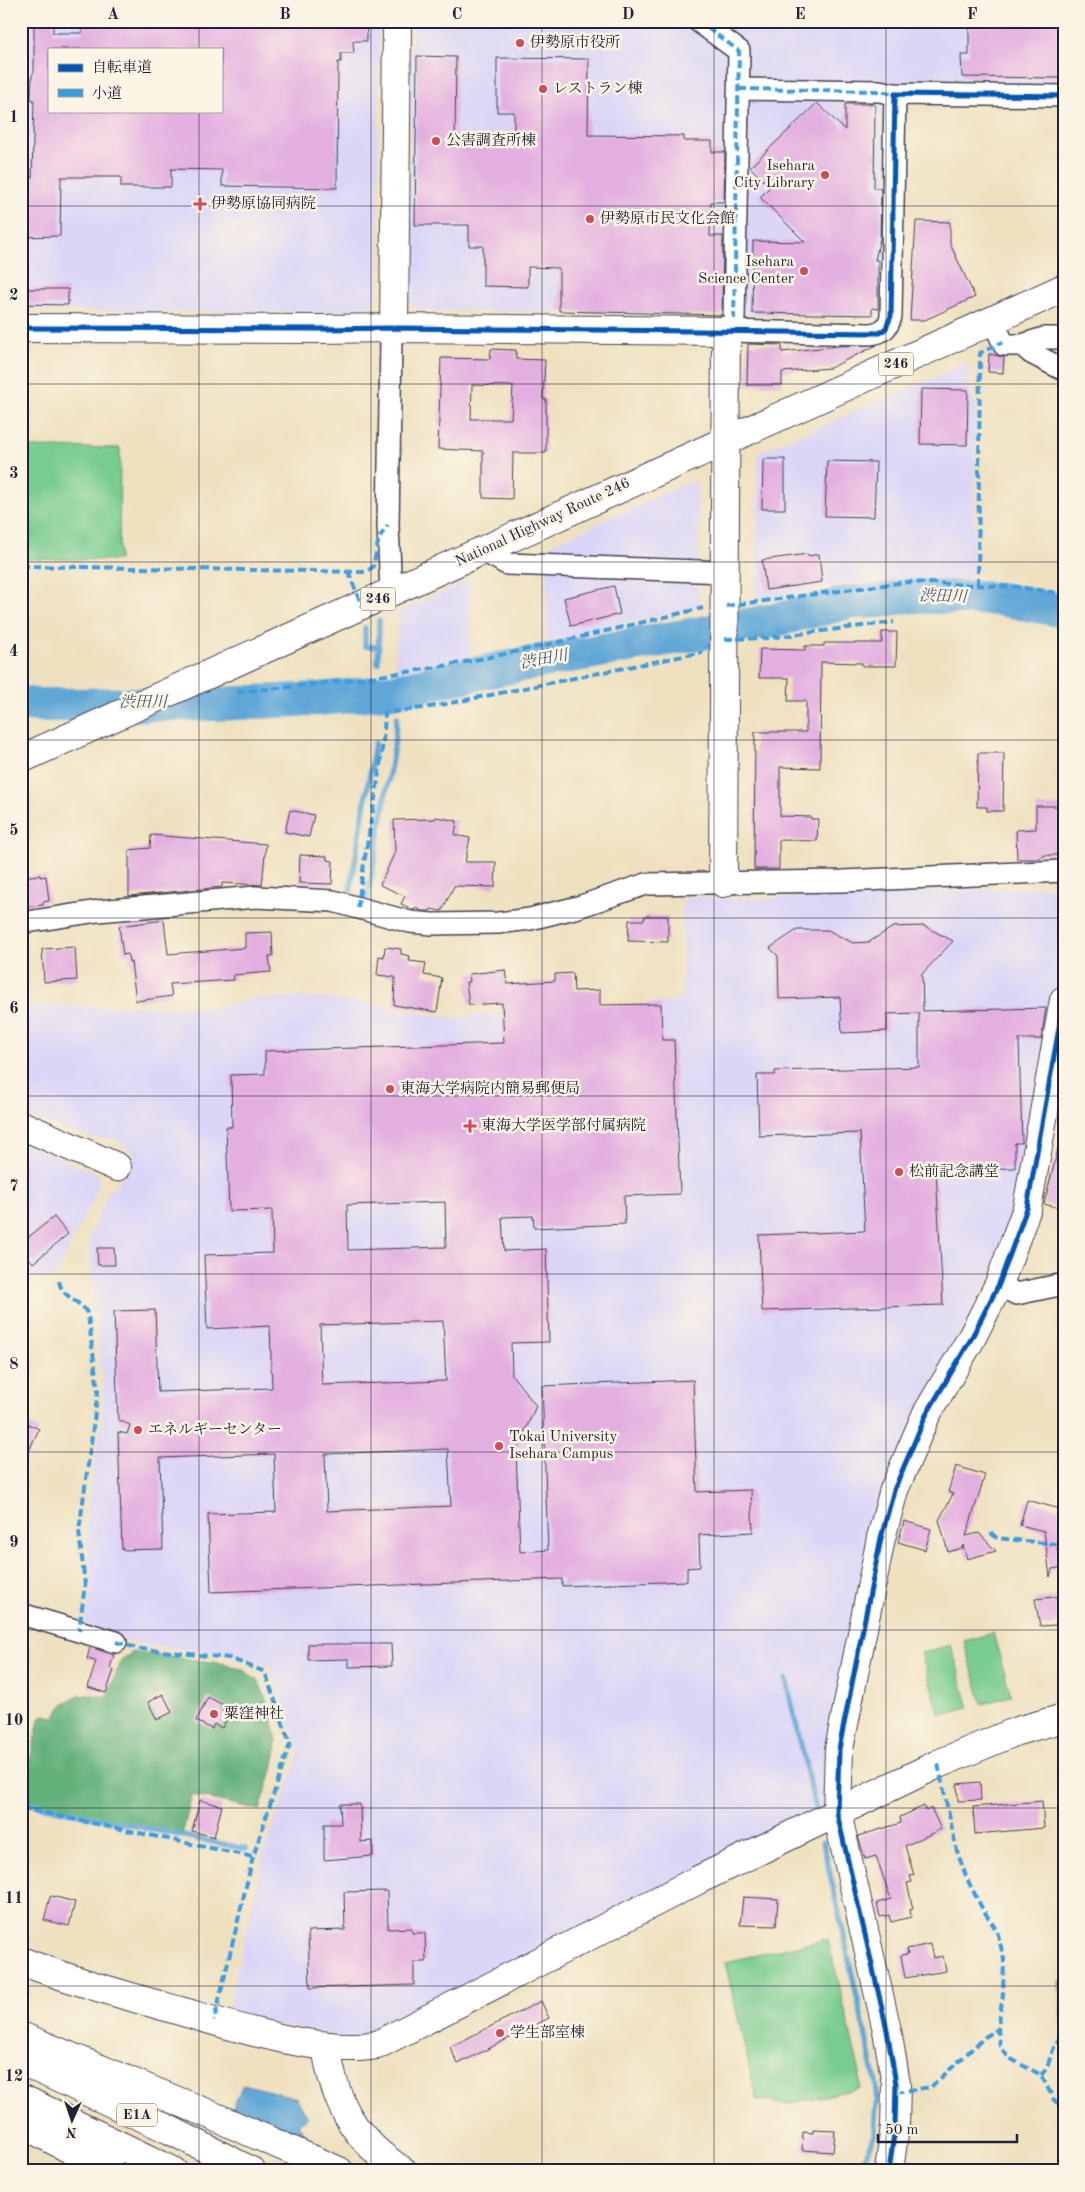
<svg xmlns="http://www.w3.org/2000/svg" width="1085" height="2192" viewBox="0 0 1085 2192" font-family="'Old Standard TT','Noto Serif JP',serif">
<rect width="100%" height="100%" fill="#fcf5e5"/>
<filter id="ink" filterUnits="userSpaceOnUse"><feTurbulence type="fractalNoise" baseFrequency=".02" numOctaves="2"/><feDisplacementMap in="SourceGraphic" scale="10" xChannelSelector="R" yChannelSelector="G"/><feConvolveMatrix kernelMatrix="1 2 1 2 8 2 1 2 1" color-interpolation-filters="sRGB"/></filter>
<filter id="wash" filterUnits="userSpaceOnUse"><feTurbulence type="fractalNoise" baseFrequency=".0096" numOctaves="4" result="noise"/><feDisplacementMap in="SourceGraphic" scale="20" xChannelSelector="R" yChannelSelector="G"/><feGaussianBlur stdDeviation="1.12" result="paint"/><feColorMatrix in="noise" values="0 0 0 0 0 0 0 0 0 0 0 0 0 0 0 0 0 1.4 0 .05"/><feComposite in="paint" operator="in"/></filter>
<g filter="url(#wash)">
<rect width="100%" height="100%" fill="#efe1c0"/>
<!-- built -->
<path fill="#dbd6f7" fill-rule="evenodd" d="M21,21H379L378,297L361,312L21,310ZM49,49H221V111H49Z
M412,21H1064V88L889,86L885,307L874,317L419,310L409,302Z
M968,363L970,394L976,405L973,580H901L829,586L756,600L758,453Z
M693,481L698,484L699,606L546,642L547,546Z
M470,580V657L395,672L399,612Z
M1043,887L1056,889L1062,895L1064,932L1049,1040L1026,1167L1001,1254L935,1381L827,1800L821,1813L384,2031L356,2040L227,2014L263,1855L298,1757L297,1745L270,1666L233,1654L145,1645L84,1626L92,1581L87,1541V1506L102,1423L104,1393L88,1239L109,1192L120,1180L133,1152L117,1139L92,1138L21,1115V1005L217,1008L257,999L307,997L391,1006L392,1010L454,1018L510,1012L676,1002V997H682L683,901L687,897L756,899Z
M21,1141L98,1175L99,1182L94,1197L58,1270L51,1277L30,1280L21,1271Z"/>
<!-- green -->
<path fill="#78cc8f" stroke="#4d7765" d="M21,447L120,448L119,560L21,559Z
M993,1633L1011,1696L982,1704L964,1641Z
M951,1645L969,1708L940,1716L921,1653Z
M828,1939L860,2073V2088L789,2104L757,2100L725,1962Z
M1064,1980V2030H1063L1059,1981Z"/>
<!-- forest -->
<path fill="#62b07a" stroke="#42695a" d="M133,1652L227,1664L243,1670L259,1682L270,1709L277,1740L276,1756L260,1810L192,1795L182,1835L21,1800L39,1720L43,1715L54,1717C58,1713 60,1708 64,1704C76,1693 92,1694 107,1697L121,1660Z"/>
<!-- water -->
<path fill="#60a7d7" stroke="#416489" d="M243,2084L297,2098L307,2118L298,2124L310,2144L232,2110Z"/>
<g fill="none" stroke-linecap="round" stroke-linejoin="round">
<!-- stream -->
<path stroke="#60a7d7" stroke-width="5.5" d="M365,628V646L379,647
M378,663L379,621
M393,691L397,703
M368,897L394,746L397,717
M349,898L375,743
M786,1679L816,1811
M21,1802L246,1849
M823,1842L877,2087L874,2135L859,2171"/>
<!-- river -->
<path stroke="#60a7d7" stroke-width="34" d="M21,703L36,705L216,704L319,699L393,691L503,668L775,620L851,602L880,601L908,596L1000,599L1064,611"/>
</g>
<g id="blocks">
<!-- building -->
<path fill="#e3aee0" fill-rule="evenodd" d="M34,21H53V33H82V22L95,21H366L367,41H353L354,53H341V62H338L337,188L222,186V170L171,169V187H121V177H61L60,236L21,237V178H32L34,100L31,99L32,75L34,72ZM49,49H221V111H49Z
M969,21H1064L1062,78L962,77L961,55H969Z
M417,56L456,57L455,142L514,143V112H497V58L589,59L588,135L684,136V141H712V152H725L724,202H711L710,236H723L722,315L559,311V268L528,267V287L483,286V246H469V225H415Z
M817,103L845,130V104H875L874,188H880L881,192L880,239L875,260H878V309L872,308V315L752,313L753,241L805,242L760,197L770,187L750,167Z
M916,221L950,222V244L975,297L925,320H910Z
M21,289H68V305L21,304Z
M748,344L782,345V352L839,346L877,345L830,368L782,372V385H747Z
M491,349L516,350V359L545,360L543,399H546V453H513L512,499L483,498V451L438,449L441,358L490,359ZM472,385L513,386L511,419H471Z
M989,354L1004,357L1003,373L988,372Z
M921,389L968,390L967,445L920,444Z
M763,459H785V509H762Z
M827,461L876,462L874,517L825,516Z
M808,554V556L819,554L822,582L766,590L762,560Z
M614,586L620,614L571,626L564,598Z
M882,632H897L896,666H862V663L821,662L820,768L780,767V816L811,817V819H818L817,841L779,840V869H754L755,732H806V701H788L789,678H759L760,649L805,650V646H824V643H882Z
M978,753H1004L1003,811H987V807H977Z
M1036,806H1060L1061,855H1045L1038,859H1017L1016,830L1036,829Z
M290,810L314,815L309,837L285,832Z
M436,817L457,821L455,835L470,838L465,862H496L495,887L454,886L442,911L431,909L430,911H422L416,908L414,910L401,904L405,896L380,885L395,852L394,820L435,819Z
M151,835L266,844L262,885L222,883V887L129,896V850L150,848Z
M300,855L327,856V860L333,861L332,884L299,883Z
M40,875V877L46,876L49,901L43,902V905L21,907V877Z
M645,916H668V942L628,941L629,920H644Z
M164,920L168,954L245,948V933L272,932L273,956H269L271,972L233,975L234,980L170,984L172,996L136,1001L131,962H129L128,954L123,955L119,926Z
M924,926L953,941L922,974L923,1011L1046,1008L1041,1039H1019L1022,1143H1015V1168L936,1170L943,1305L762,1311L759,1235L865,1231L860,1133L759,1136L757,1075H775V1071L919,1067V1013L887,1014V1031L842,1033L840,997L779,999L778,956L770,948L797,930H828L853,943L869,942L893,927Z
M75,947L77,980L44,982L42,949Z
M385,947L401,949V954L410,956L409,961L426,963L424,975L442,978L437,1012L394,1005L395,977L377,975L379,956L384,957Z
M505,970L507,984L555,981V974L573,973L574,991L600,990V1005L661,1004L662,1040H674L680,1194L624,1196L625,1224L534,1228L533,1216L502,1217L504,1251L546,1249L549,1342L511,1343L512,1375L536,1406L516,1451L520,1552L548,1550L542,1386L693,1380L697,1492L751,1490L753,1532L699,1535L700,1567L687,1568V1581L562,1586V1579L211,1592L208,1514L276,1512L274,1454L160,1458L163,1549L122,1550L118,1432L127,1434L130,1425L118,1420L114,1311L155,1310L158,1392L272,1388L270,1326L207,1329L204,1255L273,1253L272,1210L229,1211L226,1127H232L231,1075L265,1074V1051L504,1043L502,1003L469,1005L466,982H470L469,974ZM445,1202L446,1247L348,1250L347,1205ZM443,1321L446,1381L322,1385L320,1325ZM448,1449L451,1506L327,1511L325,1454Z
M1059,1145L1064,1146V1209L1044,1204Z
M54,1217L68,1234L33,1263L21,1249V1243Z
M97,1248H114L115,1265H98Z
M21,1421L39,1429L21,1468Z
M956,1466L985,1475L966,1536L979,1533L996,1551L967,1559L963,1545L962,1548L948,1552L939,1520L953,1494L948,1492Z
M1027,1500L1064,1510V1527L1057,1551L1064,1550V1567L1052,1569L1050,1577L1044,1531L1020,1525Z
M904,1521L931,1529L925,1550L898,1542Z
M1064,1596V1621L1056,1622V1625L1040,1626L1035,1599Z
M308,1644H391L392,1666L349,1667V1659L308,1660Z
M90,1647L114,1655L110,1668L114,1670L106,1693L88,1687L96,1661L87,1659Z
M163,1694L172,1712L157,1720L148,1702Z
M208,1697L225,1706L222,1711L229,1714L222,1728L214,1724L212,1729L196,1721Z
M980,1782L981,1800L958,1801L957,1784Z
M200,1800L222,1806L214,1837L192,1831Z
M1042,1801L1044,1828L975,1834L973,1807Z
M340,1804H360L361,1842L373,1841V1856L324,1860V1824H341Z
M924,1806L926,1811L931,1808L941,1829L905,1846L914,1875L910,1876L912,1882L907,1883L913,1909L910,1910L911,1917L891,1922L889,1915L880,1917L877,1903L891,1899L876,1856L865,1859L858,1836L901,1823L900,1817Z
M387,1891L388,1929L412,1928V1933H425L426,1962H414V1985L310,1988L308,1931L345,1930L344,1892Z
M52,1896L75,1902L69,1926L44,1920L50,1897Z
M743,1897L778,1899L776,1926L740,1925Z
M930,1944L933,1958L943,1956L946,1971L905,1978L901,1955L908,1954L907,1949Z
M541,2001L549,2018L458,2064L450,2047Z
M813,2130L835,2131L833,2152L802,2150L803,2132L813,2133Z"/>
</g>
</g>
<g filter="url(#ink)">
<use href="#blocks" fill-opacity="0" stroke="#413f4f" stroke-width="1"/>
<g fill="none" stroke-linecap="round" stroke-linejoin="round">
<defs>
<path id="street" d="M698,21L739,51L734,319
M739,89L879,91L895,94
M993,320L1004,345H1022L1031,353L1064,370
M726,331L871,334C883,332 888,328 891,316L895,94L1064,96
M1022,345L1044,338H1064
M484,551L507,564L726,572
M391,593L388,525L391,339L394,328
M21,923L98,911L256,897L333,901L410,922L432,924L498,923L530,919L578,907L646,884L843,881L1064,871
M999,1284L1016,1294L1064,1284
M21,1614L116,1642"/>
<path id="secondary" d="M21,328L320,329L394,328L726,331L723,883
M394,328L397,21
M21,1125L117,1167
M21,1961C73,1981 127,1996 180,2011C235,2027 321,2055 377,2045L698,1880L938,1764L1017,1731L1064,1718
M326,2046C334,2103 354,2140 403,2171
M889,2171L895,2126L896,2084L887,2030L837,1813L839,1749L881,1538L894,1490L926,1415L971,1339L999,1284L1027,1208L1064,1000"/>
<path id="highway" d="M21,759L1064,288
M21,2036L204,2112L339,2171
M21,2061L170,2130L251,2171
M21,2098L173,2171
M21,2123L111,2171"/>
</defs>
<!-- street casing -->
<use href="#street" stroke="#413f4f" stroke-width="24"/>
<!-- secondary casing -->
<use href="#secondary" stroke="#413f4f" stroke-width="30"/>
<!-- highway casing -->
<use href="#highway" stroke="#413f4f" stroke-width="30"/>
<!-- street -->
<use href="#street" stroke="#fff" stroke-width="21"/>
<!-- secondary -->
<use href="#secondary" stroke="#fff" stroke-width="28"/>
<!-- highway -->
<use href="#highway" stroke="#fff" stroke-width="28"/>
<!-- quiet -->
<path stroke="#3c9ce2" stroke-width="4" stroke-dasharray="8 4" stroke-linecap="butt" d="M698,21L739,51L734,319
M739,89L879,91L895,94
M21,566L365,572L373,567L379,538L388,525
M348,571L362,606
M978,585L980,353L1003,342
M726,606L906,582L1017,587L1064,594
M725,639L767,638L894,622
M237,692C315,685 393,676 470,661C548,646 625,626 703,608
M358,908C365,842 382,778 385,713L436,706L703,652
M59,1281C62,1299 82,1300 88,1315L98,1391L79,1531L85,1585L79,1631
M1063,1362H1064
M991,1533L997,1538L1064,1545
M116,1642L141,1649L229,1658L265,1672L290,1744L253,1857L214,2021
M938,1764L957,1851L967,1879L982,1908L997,1931L1004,1959L1003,1994L998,2029L1000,2046L1009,2058L1041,2075L1054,2100L1064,2109
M21,1808L253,1857
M1041,2075C1052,2065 1049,2047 1064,2033
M896,2092L931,2087L985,2037L998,2029"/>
<defs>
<path id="cycleway" d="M21,328L320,329L394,328L880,333L886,328L891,316L895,94L1064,96
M889,2171L895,2126L896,2084L887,2030L837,1813L839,1749L881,1538L894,1490L926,1415L971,1339L999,1284L1027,1208L1064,1000"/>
</defs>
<!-- cycleway casing -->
<use href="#cycleway" stroke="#fcf5e5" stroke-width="8"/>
<!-- cycleway -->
<use href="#cycleway" stroke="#0057b8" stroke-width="5"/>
</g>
</g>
<!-- grid -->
<path fill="none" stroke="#22223b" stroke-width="1" stroke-opacity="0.55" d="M199,21V49M371,21V2171M542,21V2171M714,21V2171M886,21V2171M199,111V2171M21,206H1064M21,384H1064M21,562H1064M21,740H1064M21,918H1064M21,1096H1064M21,1274H1064M21,1452H1064M21,1630H1064M21,1808H1064M21,1986H1064"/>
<!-- markers -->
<g fill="#d1495b" stroke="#fcf5e5" stroke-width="2">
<circle cx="520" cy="43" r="5"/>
<circle cx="543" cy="89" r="5"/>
<circle cx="436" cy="141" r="5"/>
<circle cx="825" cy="175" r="5"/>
<path d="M197.5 196.5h5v5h5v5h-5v5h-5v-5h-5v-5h5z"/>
<circle cx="590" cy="219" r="5"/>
<circle cx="804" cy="271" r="5"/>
<circle cx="390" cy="1089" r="5"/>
<path d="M467.5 1118.5h5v5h5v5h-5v5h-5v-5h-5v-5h5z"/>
<circle cx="899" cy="1172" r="5"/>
<circle cx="138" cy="1430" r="5"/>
<circle cx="499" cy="1446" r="5"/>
<circle cx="214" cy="1714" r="5"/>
<circle cx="500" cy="2033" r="5"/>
</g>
<g text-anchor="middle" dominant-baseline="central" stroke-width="5" stroke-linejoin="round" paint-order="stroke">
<!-- shield labels -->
<g fill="#fcf5e5" stroke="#63616e" stroke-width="1">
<rect x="878.5" y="352.5" width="35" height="23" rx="4"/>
<rect x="360.5" y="587.5" width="35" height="23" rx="4"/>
<rect x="117" y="2103.5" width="40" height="23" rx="4"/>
</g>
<g font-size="14" font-weight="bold" fill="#22223b">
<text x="896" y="364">246</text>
<text x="378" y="599">246</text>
<text x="137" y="2115">E1A</text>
</g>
<!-- poi labels -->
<g font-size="15" fill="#22223b" stroke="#fcf5e5" text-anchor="start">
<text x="530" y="43">伊勢原市役所</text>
<text x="553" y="89">レストラン棟</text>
<text x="446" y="141">公害調査所棟</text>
<text x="815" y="166" text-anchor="end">Isehara<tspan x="815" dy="17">City Library</tspan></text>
<text x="211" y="204">伊勢原協同病院</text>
<text x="600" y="219">伊勢原市民文化会館</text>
<text x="794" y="262" text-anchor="end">Isehara<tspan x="794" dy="17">Science Center</tspan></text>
<text x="400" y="1089">東海大学病院内簡易郵便局</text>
<text x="481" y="1126">東海大学医学部付属病院</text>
<text x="909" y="1172">松前記念講堂</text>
<text x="148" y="1430">エネルギーセンター</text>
<text x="509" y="1437">Tokai University<tspan x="509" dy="17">Isehara Campus</tspan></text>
<text x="224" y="1714">粟窪神社</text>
<text x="510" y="2033">学生部室棟</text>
</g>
<!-- street labels -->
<g font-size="15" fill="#22223b" stroke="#fcf5e5">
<text transform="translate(543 523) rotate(-25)">National Highway Route 246</text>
</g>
<!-- water labels -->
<g font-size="16" font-style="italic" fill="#3b5779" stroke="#fcf5e5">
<text transform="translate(943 597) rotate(2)">渋田川</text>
<text transform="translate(544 660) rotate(-10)">渋田川</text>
<text x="143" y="703">渋田川</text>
</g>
</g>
<!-- margin -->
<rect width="1085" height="2192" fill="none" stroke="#fcf5e5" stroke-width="55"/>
<!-- legend -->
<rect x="48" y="48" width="175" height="65" fill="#fcf5e5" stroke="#a5a1a1"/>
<rect x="58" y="64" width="25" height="8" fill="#0057b8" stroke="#a5a1a1"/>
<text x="92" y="72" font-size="15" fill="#22223b">自転車道</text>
<rect x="58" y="89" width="25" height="8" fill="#3c9ce2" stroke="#a5a1a1"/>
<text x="92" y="98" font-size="15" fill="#22223b">小道</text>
<!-- north arrow -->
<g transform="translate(72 2120) rotate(183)" stroke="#fcf5e5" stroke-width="4" paint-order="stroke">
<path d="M0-4L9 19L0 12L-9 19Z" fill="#22223b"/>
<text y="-8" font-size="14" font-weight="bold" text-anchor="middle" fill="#22223b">N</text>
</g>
<!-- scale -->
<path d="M878 2134v8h139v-8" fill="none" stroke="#22223b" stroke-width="2.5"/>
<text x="885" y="2134" font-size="15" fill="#22223b" stroke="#fcf5e5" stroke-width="4" paint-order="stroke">50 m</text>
<rect x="28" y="28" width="1030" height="2136" fill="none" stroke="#22223b" stroke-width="2"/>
<g font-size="16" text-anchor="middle" font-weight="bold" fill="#22223b">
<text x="113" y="19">A</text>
<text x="285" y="19">B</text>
<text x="457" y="19">C</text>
<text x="628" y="19">D</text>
<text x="800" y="19">E</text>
<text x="972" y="19">F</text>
<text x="14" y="122">1</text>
<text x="14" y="300">2</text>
<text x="14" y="478">3</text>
<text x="14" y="656">4</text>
<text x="14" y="835">5</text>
<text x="14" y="1013">6</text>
<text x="14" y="1191">7</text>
<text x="14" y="1369">8</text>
<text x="14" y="1547">9</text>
<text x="14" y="1725">10</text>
<text x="14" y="1903">11</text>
<text x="14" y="2081">12</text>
</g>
</svg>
